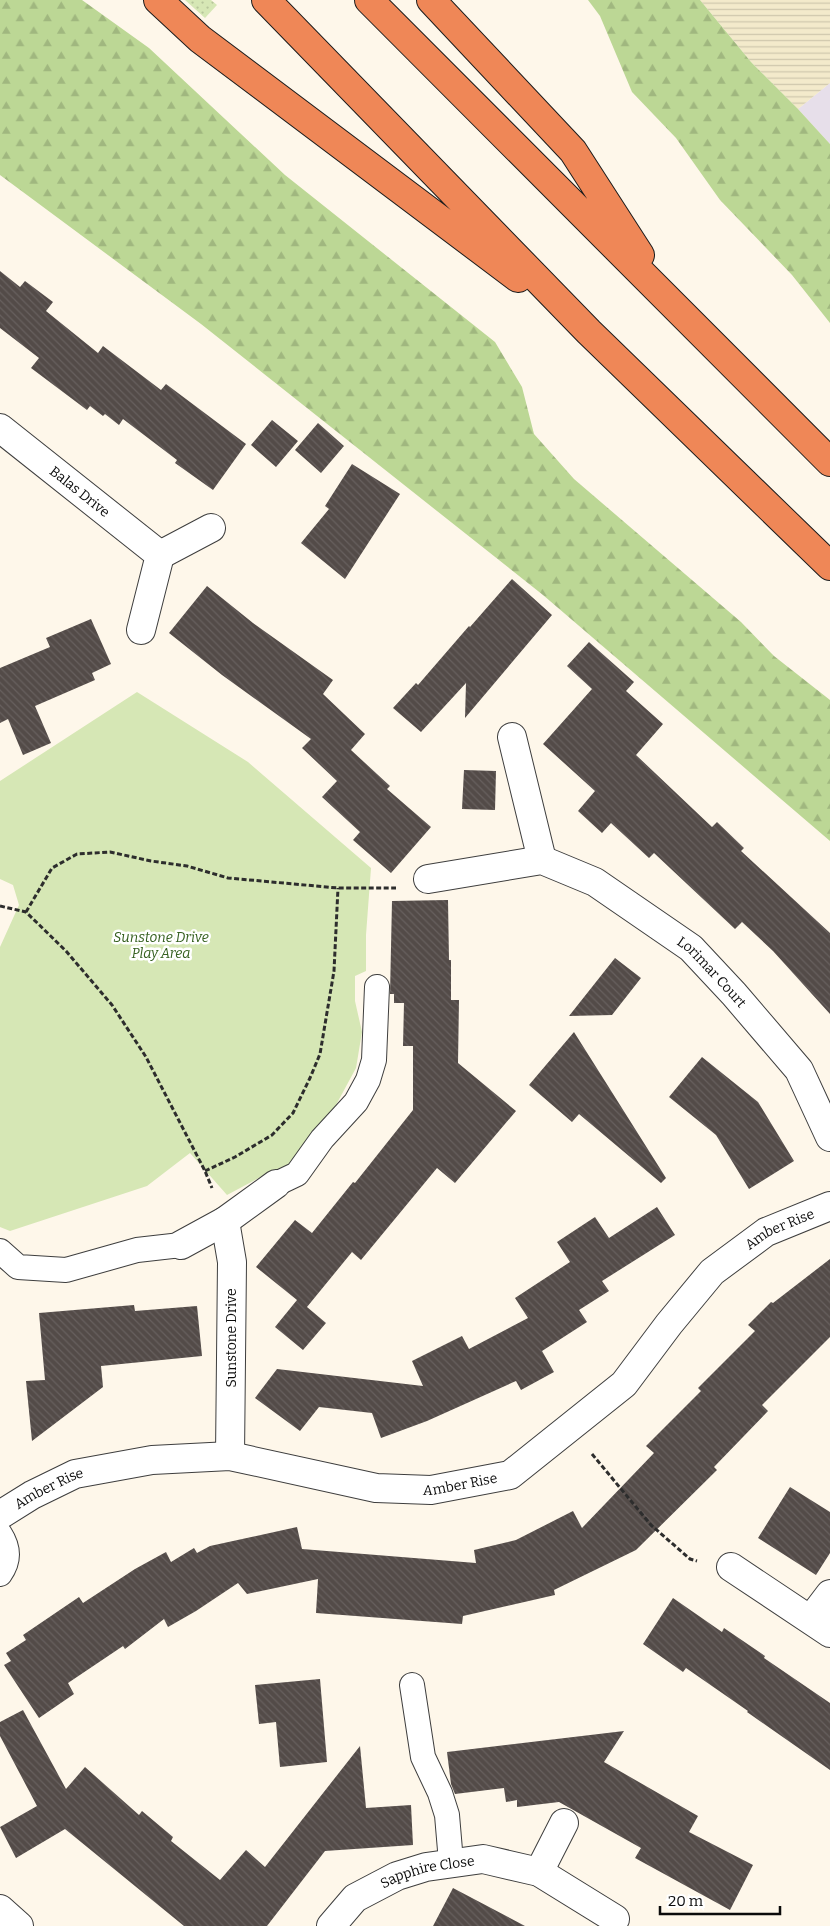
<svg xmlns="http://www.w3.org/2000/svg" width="830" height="1926" viewBox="0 0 830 1926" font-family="Bitter,serif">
<defs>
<pattern id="farmland-rules" width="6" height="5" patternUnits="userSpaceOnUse" patternTransform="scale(1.25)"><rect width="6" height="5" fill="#f3eacb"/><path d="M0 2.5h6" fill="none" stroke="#cfc7ad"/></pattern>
<pattern id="grass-dots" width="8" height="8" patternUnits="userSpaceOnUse" patternTransform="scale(1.25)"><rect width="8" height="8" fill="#d6e7b5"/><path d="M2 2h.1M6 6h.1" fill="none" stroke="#b6c59a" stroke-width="1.8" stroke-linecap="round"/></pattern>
<pattern id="forest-firs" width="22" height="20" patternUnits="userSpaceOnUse" patternTransform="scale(1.25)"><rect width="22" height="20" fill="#bcd795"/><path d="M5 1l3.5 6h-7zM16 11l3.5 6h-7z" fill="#a0b77f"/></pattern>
<pattern id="building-back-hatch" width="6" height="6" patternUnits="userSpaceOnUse" patternTransform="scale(1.25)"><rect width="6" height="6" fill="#534b48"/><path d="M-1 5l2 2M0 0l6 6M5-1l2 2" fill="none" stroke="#67605e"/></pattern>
</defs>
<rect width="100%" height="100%" fill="#fef7ea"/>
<!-- industrial -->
<path fill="#e7dfea" d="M830,83V144L798,109Z"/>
<!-- farmland -->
<path fill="url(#farmland-rules)" d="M700,0H830V83L798,109L751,62Z"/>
<!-- grass -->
<path fill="url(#grass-dots)" d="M185,0H211L217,5L205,18Z"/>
<!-- forest -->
<path fill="url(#forest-firs)" d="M0,0H82L149,48L285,175L495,342L522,387L534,434L574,479L741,622L774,656L830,700V841L543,595L201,324L0,175Z
M588,0H700L751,62L798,109L830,144V323L792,275L720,200L676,138L632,92L600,16Z"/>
<!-- park -->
<path fill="#d6e7b5" d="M137,692L248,762L371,868L366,935V971L355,976V1001L362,1032L356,1068L336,1105L281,1176L266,1174L227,1195L190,1153L147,1186L10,1231L0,1227V947L19,905L13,885L0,879V781Z"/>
<!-- building -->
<path fill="url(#building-back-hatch)" d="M0,271L20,287L25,281L53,302L46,311L98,353L103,346L161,390L166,384L246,444L213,490L175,463L177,460L123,419L119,425L105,414L103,416L90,406L87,410L31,368L39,358L0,328Z
M272,420L298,441L276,467L251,445Z
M318,423L344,446L321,473L295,450Z
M352,464L400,494L345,579L301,543L329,509L325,506Z
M512,579L552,615L465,718L466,683L421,732L393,708L416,683L418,685L469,626L470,627Z
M207,586L253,623L333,680L323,694L365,734L351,750L390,786L387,789L431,827L391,873L353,840L360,832L322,797L337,781L302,748L311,739L222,675L169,633Z
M91,619L111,664L92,673L95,680L35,706L51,743L23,755L8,719L0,723V668L50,647L46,638Z
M589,642L634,682L626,691L663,724L636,755L712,827L717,822L744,848L741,851L830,933V1014L773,951L742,922L735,929L654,853L649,858L611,823L602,833L578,811L595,791L543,744L592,689L567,666Z
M464,770L496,771L495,810L462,809Z
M448,900L449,960H451V1000H459L458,1063L516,1111L455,1183L437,1168L361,1260L352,1252L307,1307L326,1323L303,1350L275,1327L297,1300L256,1267L295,1220L312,1233L353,1182L355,1183L413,1110V1046H403L404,1003H394V994H390L392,901Z
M615,958L641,978L612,1015L569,1016Z
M574,1032L666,1178L661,1183L579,1114L572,1122L529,1085Z
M702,1057L758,1102L794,1161L749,1189L716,1135L669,1097Z
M657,1207L675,1235L602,1281L609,1291L579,1310L587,1322L542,1351L554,1372L521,1390L516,1381L427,1421L381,1438L372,1413L319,1407L300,1431L255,1398L277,1369L423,1386L412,1361L462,1336L469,1349L528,1318L515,1298L570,1262L557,1242L595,1217L609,1238Z
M830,1259V1337L762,1405L768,1411L714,1467L717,1470L636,1550L554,1590L555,1595L463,1616L462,1624L316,1613L318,1579L247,1594L238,1583L196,1611L168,1627L164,1619L125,1649L123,1646L68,1683L74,1694L39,1718L4,1665L11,1661L6,1653L26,1640L23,1635L79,1597L83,1603L135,1569L166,1552L171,1562L194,1548L197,1553L210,1546L297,1527L302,1549L476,1563L474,1550L516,1540L573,1511L582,1528L654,1453L646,1446L701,1391L698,1388L755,1331L748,1325L771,1302L773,1303Z
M134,1305L135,1311L197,1306L202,1356L101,1366L103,1387L32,1441L26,1381L45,1380L39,1313Z
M790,1487L830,1512V1553L816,1575L758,1538Z
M673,1598L722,1632L724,1628L765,1656L764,1658L830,1703V1770L747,1712L748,1711L686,1668L683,1672L643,1644Z
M320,1679L327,1762L280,1767L276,1722L259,1724L255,1685Z
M23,1710L66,1789L85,1767L139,1815L142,1811L173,1837L171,1841L220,1880L246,1850L265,1867L360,1746L366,1808L411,1805L413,1845L325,1851L267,1926H184L65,1829L16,1858L0,1827L37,1806L0,1736V1722Z
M624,1731L604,1762L698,1816L689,1832L753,1865L730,1910L635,1858L641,1848L559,1802L517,1807V1800L506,1802L504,1788L455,1794L451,1784L447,1752Z
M453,1888L525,1926H433Z"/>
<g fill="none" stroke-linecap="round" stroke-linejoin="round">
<defs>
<path id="lane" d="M276,1184L297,1174L322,1139L356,1102L368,1080L374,1060L377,987
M0,1251L18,1267L66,1270L137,1250L181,1245
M0,1534C9,1548 10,1560 0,1574
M412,1685L423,1757L440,1793L447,1815L451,1862"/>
<g id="street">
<path id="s1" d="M0,428L160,555L141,630"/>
<path d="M160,555L211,528"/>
<path d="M512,737L542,860"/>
<path id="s2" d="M428,879L542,860L595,882L691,948L734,994L799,1070L830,1137"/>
<path d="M225,1221L232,1262L230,1456"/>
<path d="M181,1245L225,1221L276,1184"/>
<path id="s3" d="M0,1515L32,1495L75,1474L152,1460L230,1456L376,1488L431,1490L510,1475L624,1384L669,1324L712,1272L766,1232L830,1206"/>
<path d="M731,1567L830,1633"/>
<path d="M811,1619L830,1594"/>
<path d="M539,1872L564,1823"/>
<path d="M0,1909L19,1926"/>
<path id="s4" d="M331,1926L355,1898L397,1876L426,1867L483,1859L539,1872L615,1919"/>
</g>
<path id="highway" d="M158,0L200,39L518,278
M266,0L589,332L830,566
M369,0L830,462
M431,0L573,151L640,255"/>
</defs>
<!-- lane casing -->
<use href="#lane" stroke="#3e3e3e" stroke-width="26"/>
<!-- street casing -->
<use href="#street" stroke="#3e3e3e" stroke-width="30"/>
<!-- highway casing -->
<use href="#highway" stroke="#1c1c1c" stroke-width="30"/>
<!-- path -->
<path stroke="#2d2d2d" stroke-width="3" stroke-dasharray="5 2.5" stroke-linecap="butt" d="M0,906L26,912L66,951L112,1005L146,1057L205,1171L212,1188
M26,912L52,868L77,854L110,852L151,861L187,866L228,878L338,888H396
M205,1171L235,1157L272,1135L293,1113L310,1078L320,1054L334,971L338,888
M592,1454L651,1525L690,1559L697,1561"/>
<!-- lane -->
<use href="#lane" stroke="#fff" stroke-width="24"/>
<!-- street -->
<use href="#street" stroke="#fff" stroke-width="28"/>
<!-- highway -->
<use href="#highway" stroke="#ef8757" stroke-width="28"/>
</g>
<g text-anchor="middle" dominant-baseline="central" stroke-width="5" stroke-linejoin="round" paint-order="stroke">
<!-- street labels -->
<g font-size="14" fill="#0b0b0b" stroke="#fff">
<text stroke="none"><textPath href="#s1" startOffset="102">Balas Drive</textPath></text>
<text stroke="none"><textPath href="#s2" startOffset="321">Lorimar Court</textPath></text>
<text stroke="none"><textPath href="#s3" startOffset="896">Amber Rise</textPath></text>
<text transform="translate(231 1338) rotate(-90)">Sunstone Drive</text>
<text stroke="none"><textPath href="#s3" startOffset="476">Amber Rise</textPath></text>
<text stroke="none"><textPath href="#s3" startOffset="56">Amber Rise</textPath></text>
<text stroke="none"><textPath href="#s4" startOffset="115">Sapphire Close</textPath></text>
</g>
<!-- park labels -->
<g font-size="14" font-style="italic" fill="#35601f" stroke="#fff">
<text x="161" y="937">Sunstone Drive<tspan x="161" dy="16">Play Area</tspan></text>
</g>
</g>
<!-- scale -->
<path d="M660 1906v8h120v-8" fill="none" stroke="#0b0b0b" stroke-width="2.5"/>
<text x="668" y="1906" font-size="15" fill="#0b0b0b" stroke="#ffffff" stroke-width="4" paint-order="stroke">20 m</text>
</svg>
